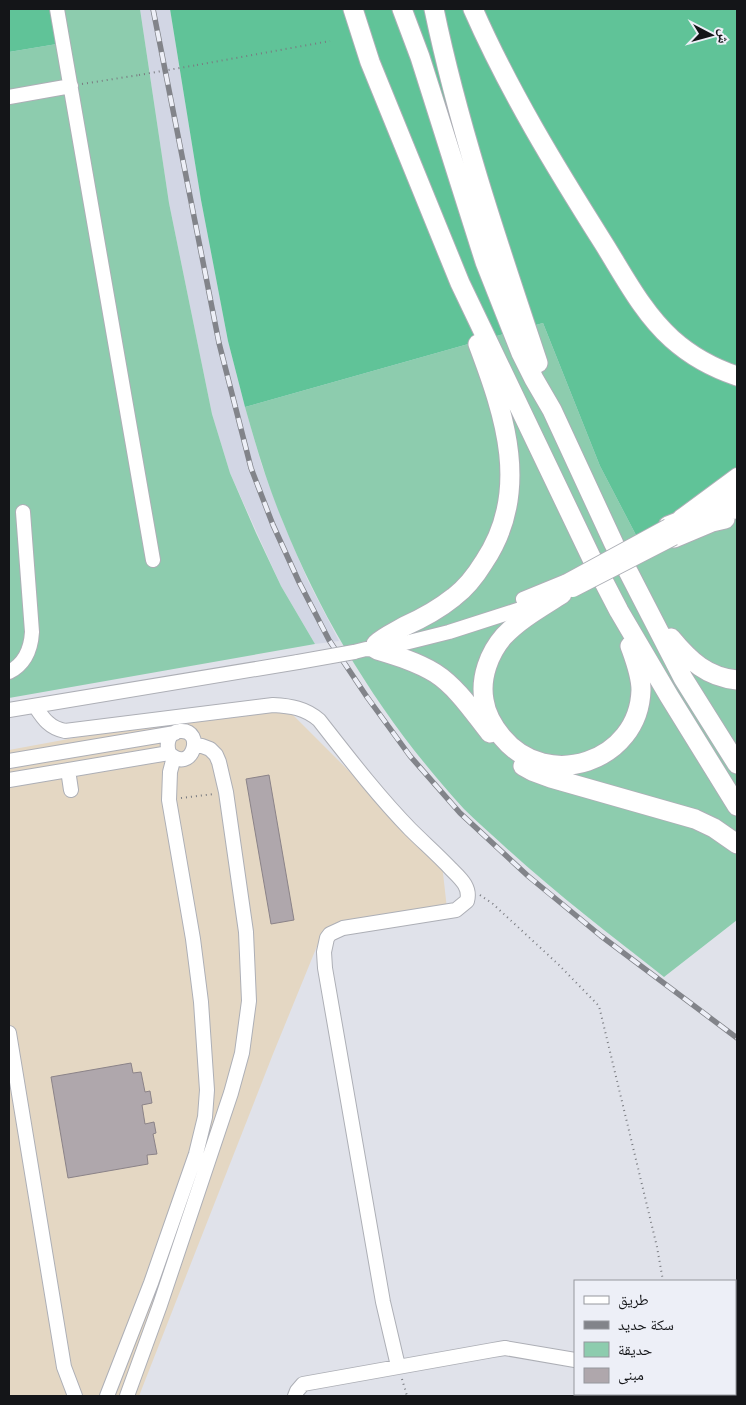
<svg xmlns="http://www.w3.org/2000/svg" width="746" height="1405" viewBox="0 0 746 1405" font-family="'Fira Sans Condensed','Noto Naskh Arabic',sans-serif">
<rect width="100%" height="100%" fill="#e0e2ea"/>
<!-- industrial -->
<path fill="#e4d7c3" d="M286,708L442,864L447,909L324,929L273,1054L139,1396H9V750L144,725Z"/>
<!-- built -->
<path fill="#d2d6e4" d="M140,9H170L201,200L228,341L245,407L262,466L283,522L308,581L339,641L315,644L281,586L230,473L212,414L169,203Z"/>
<!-- green -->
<path fill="#8dccae" d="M51,9H140L169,203L212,414L230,473L256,533L281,586L315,644L9,698V52L57,44Z
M543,323L600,466L637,537L737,469V920L664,977C609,934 554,892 503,845C490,833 476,821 464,809C387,725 325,627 283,522C267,484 256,446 245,407Z"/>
<!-- forest -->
<path fill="#60c398" d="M9,9H51L57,44L9,52Z
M170,9H737V469L710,490L637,537L600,466L543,323L245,407L228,341L201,200Z"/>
<!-- building -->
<path fill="#afa7ac" stroke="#8b8388" d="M269,775L294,920L271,924L246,779Z
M131,1063L133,1073L141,1072L145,1092L150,1091L152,1103L142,1105L145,1124L154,1122L156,1133L153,1134L157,1154L147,1155L148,1164L68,1178L51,1077Z"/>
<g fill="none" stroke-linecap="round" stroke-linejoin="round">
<defs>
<path id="minor" d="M57,9L153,560
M9,97L71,86
M709,512L737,490
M680,517L737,475
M523,599L567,581
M354,652L366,649L377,650L449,632L539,603
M9,672C25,664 31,649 32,632L23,512
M35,706C43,718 49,728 65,731L273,705C291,706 305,708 319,720C348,757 377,795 410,829C423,842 438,855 451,869C460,878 471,887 467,901L456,910L343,928L330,934L327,938L324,952L325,968L383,1302L398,1366
M9,710L298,662
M9,761L175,733
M68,770L71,790
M9,780L169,753C192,776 206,729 180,731C168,732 166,744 169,753
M9,1033L64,1367L75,1396
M735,1309H737
M107,1396L151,1283L196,1154L205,1117L207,1090L201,1002L193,939L169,800L170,772L174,757
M127,1396L160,1305L231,1093L242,1053L249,1001L246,932L226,792L219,762L216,755L210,749L202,746L194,745
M295,1396L297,1391L303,1384L493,1350L505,1348L575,1360"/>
<path id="major" d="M353,9L370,62L460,283L592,559L619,611L669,696L737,806
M402,9L420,57L485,262L521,353L534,379L552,410L614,544L683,678L737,764
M434,9C459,129 499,246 538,363
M473,9C509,91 556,168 604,244C624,276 643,313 672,339C691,356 713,368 737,376
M668,526C691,516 712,510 737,509
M674,538L712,522L725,519
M562,594C542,607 520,619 504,636C489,653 480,678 484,700C486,714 493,726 502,737C547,792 639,762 641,690C641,675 635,660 630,646
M671,638C690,661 707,677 737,680
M376,644C385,636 395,632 405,626C423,618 439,609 454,597C466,588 476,575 484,562C531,492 505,416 478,344
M377,650C397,656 417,662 435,673C457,687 474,713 490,733
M523,766L532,771L551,778L695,819L714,828L737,844"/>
</defs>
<!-- minor casing -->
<use href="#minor" stroke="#adafb6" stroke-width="16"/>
<!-- major casing -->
<use href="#major" stroke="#adafb6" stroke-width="21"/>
<!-- path -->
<path stroke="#797b80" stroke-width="2" stroke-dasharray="1 4" stroke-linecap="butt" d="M197,65L330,41
M82,84L139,75
M181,798L214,794
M480,895L493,904L559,965L599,1006L657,1247L663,1281
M735,1335H737
M735,1363L737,1376
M402,1379L407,1396"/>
<!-- minor -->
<use href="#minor" stroke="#fff" stroke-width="14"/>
<!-- major -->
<use href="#major" stroke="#fff" stroke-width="19"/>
<defs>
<path id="rail" d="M153,9L219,343L251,468L273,525L299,582L329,640L367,697L410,756L460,813L528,876L601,936L737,1038"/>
</defs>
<!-- rail casing -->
<use href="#rail" stroke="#82848a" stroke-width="5.5"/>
<!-- rail -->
<use href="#rail" stroke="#edeff7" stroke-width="4" stroke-dasharray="11" stroke-linecap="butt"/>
<defs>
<path id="minor-bridge" d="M567,581L668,526
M573,590L674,538
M298,662L354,652"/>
</defs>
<!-- minor-bridge casing -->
<use href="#minor-bridge" stroke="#adafb6" stroke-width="16" stroke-linecap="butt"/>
<!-- path-bridge -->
<path stroke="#797b80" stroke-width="2" stroke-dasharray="1 4" stroke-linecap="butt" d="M139,75L197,65"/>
<!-- minor-bridge -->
<use href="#minor-bridge" stroke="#fff" stroke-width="14"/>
</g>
<!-- border -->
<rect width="746" height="1405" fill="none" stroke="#141518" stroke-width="20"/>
<!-- legend -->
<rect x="574" y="1280" width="162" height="115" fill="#edeff7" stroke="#96989e"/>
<rect x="584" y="1296" width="25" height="8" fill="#ffffff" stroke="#96989e"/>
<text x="618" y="1305" font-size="15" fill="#141518">طريق</text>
<rect x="584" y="1321" width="25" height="8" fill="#82848a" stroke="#96989e"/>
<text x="618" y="1330" font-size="15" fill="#141518">سكة حديد</text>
<rect x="584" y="1342" width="25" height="15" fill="#8dccae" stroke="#96989e"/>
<text x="618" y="1355" font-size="15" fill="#141518">حديقة</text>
<rect x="584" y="1368" width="25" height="15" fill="#afa7ac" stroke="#96989e"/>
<text x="618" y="1380" font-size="15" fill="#141518">مبنى</text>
<!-- north arrow -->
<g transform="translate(711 35) rotate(96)" stroke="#edeff7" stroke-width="4" paint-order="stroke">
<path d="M0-4L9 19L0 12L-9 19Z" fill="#141518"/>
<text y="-8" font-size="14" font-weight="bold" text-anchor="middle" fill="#141518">ش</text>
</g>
</svg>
